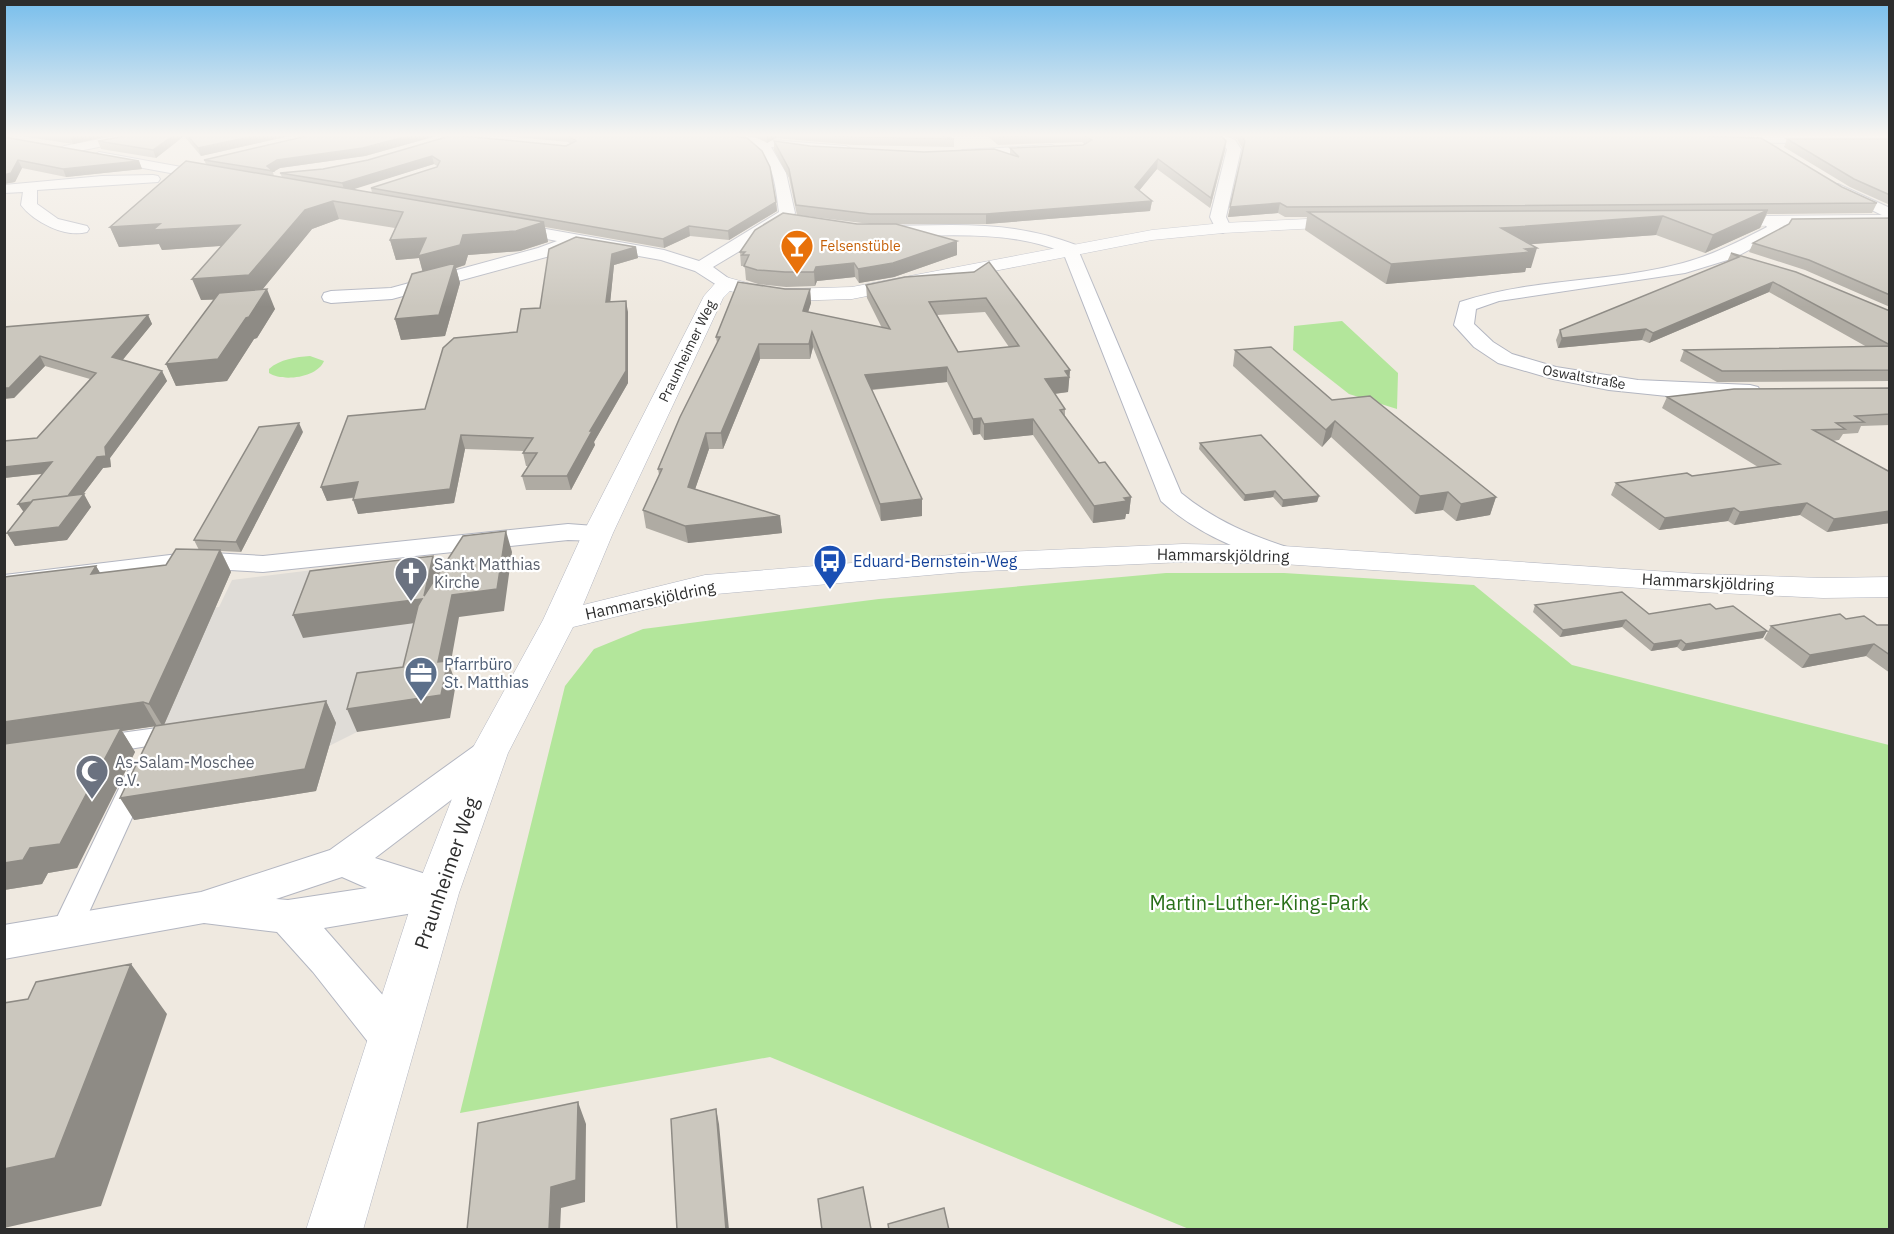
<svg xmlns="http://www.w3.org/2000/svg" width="1894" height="1234" viewBox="0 0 1894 1234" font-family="'IBM Plex Sans',sans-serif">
<rect width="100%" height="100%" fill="#efe9e0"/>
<!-- green -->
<path fill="#b3e69b" d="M1342,321L1398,373L1397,409L1349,394L1293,350L1294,326Z
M310,356L324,361C317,378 282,382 269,373V369C280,359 296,357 310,356Z
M1166,573H1284L1474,585L1572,665L1889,745V1229H1189L770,1057L460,1113L565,686L594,649L643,629L879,599Z"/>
<!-- plaza -->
<path fill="#dfdcd7" d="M329,568L427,621L412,690L357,732L329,746L168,748L164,724L116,621L219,607L232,580Z"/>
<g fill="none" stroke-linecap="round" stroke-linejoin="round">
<defs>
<path id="pedestrian" d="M157,728L166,731L170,737L166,743L99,754L90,751L86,745L90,739L99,736Z
M137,768L146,771L150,778L80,932L76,941L65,945L54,941L50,932L124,778L128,771Z"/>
<path id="minor" d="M121,135H144L138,139L64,154L57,150L64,146Z
M718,135H743L760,139L846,146L853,150L846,154L771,147L786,173L795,213L788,222L713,267L735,283L732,287H720L695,271L661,260L578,245L550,256L392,299L331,303L324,301L322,297L324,293L331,291L391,288L538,248L557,241L501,230L499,227L507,222L664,250L699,261L779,212C776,190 774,157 752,145C742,140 730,140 719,138Z
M1223,135L1235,140L1241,149L1226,217L1231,228L1223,233L1217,231L1210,217L1227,149L1217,139Z
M1725,135L1890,136V144L1720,142L1719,139Z
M1052,145L1059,149L1057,152L962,158L955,154L962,150Z
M99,152L214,173L221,177L214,181L94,159L92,156Z
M153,175L158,176L160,179L158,182L37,190V204L58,219L87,226L89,229L87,232C65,238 34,222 21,205L23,192L4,193V185L102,176Z
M1838,184L1890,208V219L1833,191L1831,188L1833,185Z
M1770,216L1776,218L1786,228L1784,231L1734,258L1685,273L1499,301L1476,309L1474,324L1493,342L1512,354L1556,367L1638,380L1750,385L1758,387L1761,392L1758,397L1724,399L1667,396L1609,390L1553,379L1498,363L1474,347L1454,325L1460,302C1532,278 1610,283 1683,263C1713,255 1740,241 1767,227L1762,221Z
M951,225C995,225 1035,229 1076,245L1181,493C1215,521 1252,536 1293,549L1297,555L1293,561L1283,563L1273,561C1231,547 1194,531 1161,501L1063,252C1003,228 940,237 877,236L869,231L877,226Z
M568,524L608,527L611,533L608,539L598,541L568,540L263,572L195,568L4,593V575L195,552L263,556Z
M489,741L501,744L506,753L501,762L375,858L451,882L457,893L451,904L437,909L324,928L408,1024L415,1038L408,1052L392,1058L376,1052L313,972L277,932L204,923L4,959V925L201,892L330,850L477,744ZM342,877L367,888L288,900L276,899Z"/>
<path id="secondary" d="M1890,215V225L1717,226L1711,225L1708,221L1711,217L1717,216Z
M1351,217L1357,218L1360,222L1357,226L1223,233L1152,240L852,299L786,301L756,298L730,291L723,298L613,533L583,605L705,575L963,554L1183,544L1283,546L1700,574L1823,578L1890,577V597L1823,598L1700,592L1283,564L1183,562L963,572L705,595L573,627L508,753L459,893L363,1230H306L415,893L470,753L543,620L583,533L704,296L719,279L726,277L758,286L786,289L852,287L1152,230L1223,223Z"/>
</defs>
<!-- pedestrian casing -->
<use href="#pedestrian" stroke="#b3b6c1" stroke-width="2"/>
<!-- minor casing -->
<use href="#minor" stroke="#b3b6c1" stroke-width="2"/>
<!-- secondary casing -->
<use href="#secondary" stroke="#b3b6c1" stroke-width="1"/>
<!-- pedestrian -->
<use href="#pedestrian" fill="#fff" fill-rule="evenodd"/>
<!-- minor -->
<use href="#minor" fill="#fff" fill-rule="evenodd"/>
<!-- secondary -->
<use href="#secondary" fill="#fff" fill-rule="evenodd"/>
</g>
<!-- wall -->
<path fill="#afaba3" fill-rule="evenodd" d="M15,135H113L73,144Z
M131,135H294L201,156L184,136L156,158L101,149L98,141Z
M311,135H440L365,156L280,168L273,172L274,176L282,177L280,173L323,169L368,160L566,146L571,144L568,142L495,135H728L776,202L777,211L729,240L690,236L664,248L545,227L548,242L520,251L468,255L465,265L456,268L460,283L445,336L401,340L395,319L423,272L419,258L396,260L390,240L395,228L339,219L312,229L262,290L275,309L257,338L254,339L227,381L176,386L166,364L214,300H201L221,246L162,250L159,244L119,247L110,227L206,164L204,160ZM434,164L437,166V167L371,188L372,193L352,189Z
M748,135H939L954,139V147L853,145L776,138L767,143L754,136Z
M986,135H1221H1220L1225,150L1210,208L1157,169L1139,190L1152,201L1150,211L986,224H870L797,215L789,178L774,150V141L810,146L924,152L1010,154V148L1083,145L1085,144L1082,142L998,145Z
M1227,135H1674L1842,187L1877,203L1872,213L1767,214L1760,228L1705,253L1656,235L1530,244L1531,268H1526L1525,272L1386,284L1305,230L1307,217H1285L1278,213L1228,217L1243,149L1237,139Z
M4,137L139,161L142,169L66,177L22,168L15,182L4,184Z
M1787,139H1890V205L1850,187L1784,147Z
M1890,218V307L1805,270L1749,252L1753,243Z
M957,241V255L894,277L859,283L855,277L817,281L815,286L786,287L758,284L746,280L745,269L744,266H741L740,252Z
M636,247L638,258L614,265L610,302L628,312V383L594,442L595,445L571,490H526L522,476L528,466H526L523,453L524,451L465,449L454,503L358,514L353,498L327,501L321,487L425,409L517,332L540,308Z
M1731,253L1890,311V381L1717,382L1680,361L1684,350L1867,347L1769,292L1649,343L1642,340L1558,348L1556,340L1560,330L1727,262Z
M974,272L1070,370L1068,392L1055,394L1065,409V416L1099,463L1131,497L1129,514H1126L1125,519L1093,523L1033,435L984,440L980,434L973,435L947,382L872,390L922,516L881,521L813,347L810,359H760L723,449H709L695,489L780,516L782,533L688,543L646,528L643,510L659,475L658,469L717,343L716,337L785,289H810L811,303L808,312L882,328L867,298L866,285ZM985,312L1009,347L958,352L937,315Z
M148,315L152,324L122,360L162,371L167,381L110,458L111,467L103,468L83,494L91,507L67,540L15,546L7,533L23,512L42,474L4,478V441L37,438L90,379L45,366L14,398L4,327Z
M1235,350L1332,400L1496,497L1490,515L1456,521L1443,510L1415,514L1331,437L1322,447L1233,366Z
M1890,388V425L1861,426L1858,433L1843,434L1839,440L1832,441L1890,472V523L1827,532L1800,515L1734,525L1728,521L1659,530L1611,495L1616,483L1692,476L1758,467L1662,408L1667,397Z
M303,432L241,552L221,551L231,572L164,725L326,701L336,723L316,791L134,820L155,726L122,731L135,752L77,868L48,873L42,884L4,890V577L96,566L100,573L166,565L199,550L194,540Z
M1200,443L1319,496L1317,502L1282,507L1273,497L1244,501L1199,449Z
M1535,605L1649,614L1716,609L1763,638L1682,651L1677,647L1651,651L1622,627L1560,637L1533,612Z
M1846,619L1877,625H1890V673L1866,656L1802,668L1764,639L1771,626Z"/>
<!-- shaded-wall -->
<path fill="#8e8b85" d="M77,135H113L73,144L70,136Z
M174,135H184V136L156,158L153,150Z
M259,135H294L201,156L198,148Z
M411,135H440L365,156L280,168L273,172L267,166L277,160Z
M767,135H776V138L767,143Z
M1226,141L1225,150L1210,208L1211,198Z
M432,156L434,164L345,192L342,183Z
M1158,159L1157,169L1134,197L1135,187Z
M18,160L22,168L15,182L4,184V175Z
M139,161L142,169L66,177L63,169Z
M333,201L339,219L312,229L257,296L201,300L192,279L305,210Z
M1152,201L1150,211L986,224V214Z
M776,202L777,211L729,240L728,231Z
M1280,203L1278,213L1228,217L1230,207Z
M1768,210L1760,228L1705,253L1713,235Z
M1663,216L1656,235L1495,247L1501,228Z
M544,222L548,242L520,251L468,255L465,265L456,268L460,283L445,336L401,340L395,319L424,277L419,258L396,260L390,240L463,235Z
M160,224L240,225L247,244L162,250L159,244L119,247L110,227Z
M689,226L690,236L664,248L663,239Z
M957,241V255L894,277L859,283L858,269Z
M636,247L638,258L614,265L609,314L606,302L612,254Z
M1537,248L1531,268H1526L1525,272L1386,284L1391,264Z
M854,263L855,277L817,281L815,286L814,272L816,267Z
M1773,282L1769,292L1649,343L1653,333Z
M267,289L275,309L257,338L254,339L227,381L176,386L166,364L246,318Z
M810,289L811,303L804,325L803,311Z
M626,301L628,312V383L594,442L595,445L571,490L567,476L590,431Z
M148,315L152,324L117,367L112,357Z
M1646,329L1642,340L1558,348L1562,338Z
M812,332L813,347L810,359L809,344Z
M759,344L760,359L723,449L721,433Z
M40,356L45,366L14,398L4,399V388Z
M947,367V382L866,390L865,375Z
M1070,370L1068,392L1044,395L1045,379L1065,371Z
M162,371L167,381L110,458L111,467L103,468L72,509L25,514L18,504L105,447Z
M981,418L980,434L973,435V419Z
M1033,419V435L984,440V424Z
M1335,421L1331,437L1322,447L1326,430Z
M299,423L303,432L241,552L236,542Z
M706,433L709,449L690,504L688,487Z
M461,435L465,449L454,503L358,514L353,500Z
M52,462L58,472L4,478V467Z
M358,482L363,496L327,501L321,487Z
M1275,491L1273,497L1244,501L1245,495Z
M1448,492L1443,510L1415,514L1420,496Z
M84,494L91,507L67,540L15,546L7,533Z
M1319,496L1317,502L1282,507L1283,500Z
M1131,497L1129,514H1126L1125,519L1093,523L1094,506L1124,498Z
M1496,497L1490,515L1456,521L1461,504Z
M922,499V516L881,521L880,504Z
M1807,503L1800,515L1734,525L1740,512Z
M1734,508L1728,521L1659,530L1665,518Z
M1890,511V523L1827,532L1834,519Z
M780,516L782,533L688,543L685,526Z
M506,531L512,552L504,611L459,617L450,667L456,683L450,718L357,732L347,709L438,662L452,595Z
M220,550L231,572L163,727L149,704Z
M433,556L440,577L424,596Z
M96,566L109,588L91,574Z
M422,599L430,621L303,638L293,615Z
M1626,620L1622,627L1560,637L1563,630Z
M1767,631L1763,638L1682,651L1686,644Z
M1681,640L1677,647L1651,651L1654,644Z
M1874,644L1866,656L1802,668L1810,655Z
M326,701L336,723L316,791L134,820L120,798Z
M143,702L157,726L122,731L135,752L77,868L48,873L42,884L4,890V722Z
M131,964L167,1014L101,1206L4,1228V1162Z
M578,1102L586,1124L585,1202L561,1208L560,1230H549L551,1187Z
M716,1109L719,1124L729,1230H726Z"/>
<!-- building -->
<path fill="#cbc7be" stroke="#8e8b85" stroke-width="1.5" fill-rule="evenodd" d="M59,135H77L70,136Z
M131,135H174L153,150L98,141Z
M187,135H259L198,148Z
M311,135H411L363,148L277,160L267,166L273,171L204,160Z
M453,135L566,146L576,141L567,135H728L747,138L762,151L770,167L776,202L728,231L689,226L663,239L371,188L437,167L440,161L432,156L342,183L280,173L323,169L368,160Z
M822,135H939L954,139L852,137Z
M995,135H1049L998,137Z
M1084,135H1220L1226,141L1211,198L1158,159L1135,187L1152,201L986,214H870L796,205L789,169L774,141L810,146L924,152L994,149L1019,157L1010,148L1083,145L1092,140Z
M1241,135H1674L1761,138L1842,187L1877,203L1287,207L1280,203L1230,207L1245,141Z
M4,137L139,161L63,169L18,160L11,173L4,175Z
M1787,139H1890V195L1854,179Z
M186,161L544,222L516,231L463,235L460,245L418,256L426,238L390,240L403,212L333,201L305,210L249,275L192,279L240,225L153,230L160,224L110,227Z
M1768,210L1713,235L1663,216L1501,228L1537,248L1525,249L1531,252L1391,264L1308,212Z
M783,213L857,224H896L957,241L893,263L858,269L854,263L816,267L814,272H785L757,270L744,266L749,255H742L745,252H740L755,230Z
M1890,218V295L1809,260L1753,243L1789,224L1792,219Z
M576,237L636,247L612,254L606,302L626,301V371L590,431H592L567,476H522L537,453H523L533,438L461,435L450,489L353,500L358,482L321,487L348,416L425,409L443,348L454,338L517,332L521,309L540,308L549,249Z
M1731,253L1796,272L1890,311V345L1773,282L1653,333L1646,329L1562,338L1560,330L1739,257Z
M989,262L1070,370L1065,371L1069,377L1045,379L1065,409L1060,410L1099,463L1105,462L1131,497L1124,498L1127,501L1094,506L1033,419L984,424L981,418L973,419L947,367L865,375L922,499L880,504L812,332L809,344H759L721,433H706L688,487L780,516L685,526L643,510L662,469H658L680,417L720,337H716L738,282L785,289H810L803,311L890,329L866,285L905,277L974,272ZM986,298L1019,346L958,352L929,302Z
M455,263L439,315L395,319L412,274Z
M267,289L249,317L246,318L218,359L166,364L219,293Z
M148,315L112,357L162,371L105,447L106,456L97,457L68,496L33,500L31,502L18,504L52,462L4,467V441L37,438L96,373L40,356L9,388H4V327Z
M1890,346V370L1722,371L1684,350Z
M1271,347L1332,400L1370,396L1496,497L1461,504L1448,492L1420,496L1335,421L1326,430L1235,350Z
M1890,388V414L1855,416L1864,422L1836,423L1845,429L1813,430L1890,472V511L1834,519L1807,503L1740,512L1734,508L1665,518L1616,483L1687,473L1692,476L1780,464L1667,397L1734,389Z
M299,423L236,542L194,540L259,427Z
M1261,435L1319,496L1283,500L1275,491L1245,495L1200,443Z
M84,494L59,527L7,533L33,500Z
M506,531L497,589L452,595L438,662L448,661L441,695L347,709L357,673L403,667L418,606L422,599L293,615L310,571L433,556L424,596L463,536Z
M176,549L220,550L149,704L143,702L4,722V577L96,566L91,574L166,565Z
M1622,592L1649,614L1710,604L1716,609L1733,606L1767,631L1686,644L1681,640L1654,644L1626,620L1563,630L1535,605Z
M1840,614L1846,619L1864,616L1877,625H1890V655L1874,644L1810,655L1771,626Z
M326,701L305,769L120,798L155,726Z
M121,728L60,844L30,848L23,860L4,863V744Z
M131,964L55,1158L4,1169V1003L28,999L36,982Z
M578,1102L576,1180L551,1187L549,1230H467L478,1123Z
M716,1109L726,1230H677L671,1119Z
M863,1187L871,1229L822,1230L818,1199Z
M944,1208L949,1230H889L888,1224Z"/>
<!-- sky -->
<linearGradient id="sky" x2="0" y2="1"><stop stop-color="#78beec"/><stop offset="0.44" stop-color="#f8f5f1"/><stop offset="1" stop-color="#f8f5f1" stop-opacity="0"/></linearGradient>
<rect width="1894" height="307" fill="url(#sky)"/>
<!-- icons -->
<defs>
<symbol id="bar-pin" viewBox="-11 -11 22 30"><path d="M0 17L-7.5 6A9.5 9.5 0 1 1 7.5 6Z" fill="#e8710a" stroke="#fff"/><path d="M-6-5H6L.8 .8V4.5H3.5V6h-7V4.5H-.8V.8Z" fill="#fff"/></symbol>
<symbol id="bus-pin" viewBox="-11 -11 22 30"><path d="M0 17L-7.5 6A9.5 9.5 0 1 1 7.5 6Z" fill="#1a4fb4" stroke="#fff"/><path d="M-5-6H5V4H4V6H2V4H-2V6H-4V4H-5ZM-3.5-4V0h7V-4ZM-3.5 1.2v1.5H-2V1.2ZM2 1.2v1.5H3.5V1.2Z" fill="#fff"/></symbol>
<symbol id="church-pin" viewBox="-11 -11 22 30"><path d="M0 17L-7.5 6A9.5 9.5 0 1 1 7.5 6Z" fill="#6b7280" stroke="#fff"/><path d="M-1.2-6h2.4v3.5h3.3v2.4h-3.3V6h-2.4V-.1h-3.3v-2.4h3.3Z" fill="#fff"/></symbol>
<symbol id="office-pin" viewBox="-11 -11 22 30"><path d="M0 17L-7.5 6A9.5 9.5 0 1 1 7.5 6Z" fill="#5c6f8a" stroke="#fff"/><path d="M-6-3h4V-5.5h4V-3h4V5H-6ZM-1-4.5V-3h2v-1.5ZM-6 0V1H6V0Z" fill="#fff"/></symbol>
<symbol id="mosque-pin" viewBox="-11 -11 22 30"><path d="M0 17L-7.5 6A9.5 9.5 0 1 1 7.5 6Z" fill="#6b7280" stroke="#fff"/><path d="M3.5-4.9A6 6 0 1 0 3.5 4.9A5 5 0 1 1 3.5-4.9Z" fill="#fff"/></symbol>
</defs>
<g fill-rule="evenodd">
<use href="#bar-pin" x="778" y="227" width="38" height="52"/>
<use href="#bus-pin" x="811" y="542" width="38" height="52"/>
<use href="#church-pin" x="392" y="554" width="38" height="52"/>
<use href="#office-pin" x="402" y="654" width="38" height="52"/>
<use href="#mosque-pin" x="73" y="752" width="38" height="52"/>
</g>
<g text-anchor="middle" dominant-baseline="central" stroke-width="4.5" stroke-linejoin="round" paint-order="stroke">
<!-- far-food labels -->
<g font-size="14" fill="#c56008" stroke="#fff" text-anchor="start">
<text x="820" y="246">Felsenstüble</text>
</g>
<!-- far-street labels -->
<g font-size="14" fill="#2d2d2d" stroke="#fff">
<text transform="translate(687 351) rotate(-64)">Praunheimer Weg</text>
<text transform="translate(1584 377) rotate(10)">Oswaltstraße</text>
</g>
<!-- street labels -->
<g font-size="16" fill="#2d2d2d" stroke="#fff">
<text transform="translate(1223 555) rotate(1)">Hammarskjöldring</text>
<text transform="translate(1708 582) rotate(3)">Hammarskjöldring</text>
<text transform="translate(650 600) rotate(-12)">Hammarskjöldring</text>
</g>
<!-- transit labels -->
<g font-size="16" fill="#164399" stroke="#fff" text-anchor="start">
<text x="853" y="561">Eduard-Bernstein-Weg</text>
</g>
<!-- worship labels -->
<g font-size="16" fill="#5b616d" stroke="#fff" text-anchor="start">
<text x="434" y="564">Sankt Matthias<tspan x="434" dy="18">Kirche</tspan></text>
<text x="115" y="762">As-Salam-Moschee<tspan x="115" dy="18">e.V.</tspan></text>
</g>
<!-- service labels -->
<g font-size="16" fill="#4e5e75" stroke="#fff" text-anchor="start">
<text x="444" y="664">Pfarrbüro<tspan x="444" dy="18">St. Matthias</tspan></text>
</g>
<!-- near-street labels -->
<g font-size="20" fill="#2d2d2d" stroke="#fff">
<text transform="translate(446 873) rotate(-71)">Praunheimer Weg</text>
</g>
<!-- near-park labels -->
<g font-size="20" fill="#296f19" stroke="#fff">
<text x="1259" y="902">Martin-Luther-King-Park</text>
</g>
</g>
<!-- border -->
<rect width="1894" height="1234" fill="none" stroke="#2d2d2d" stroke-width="12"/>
</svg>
